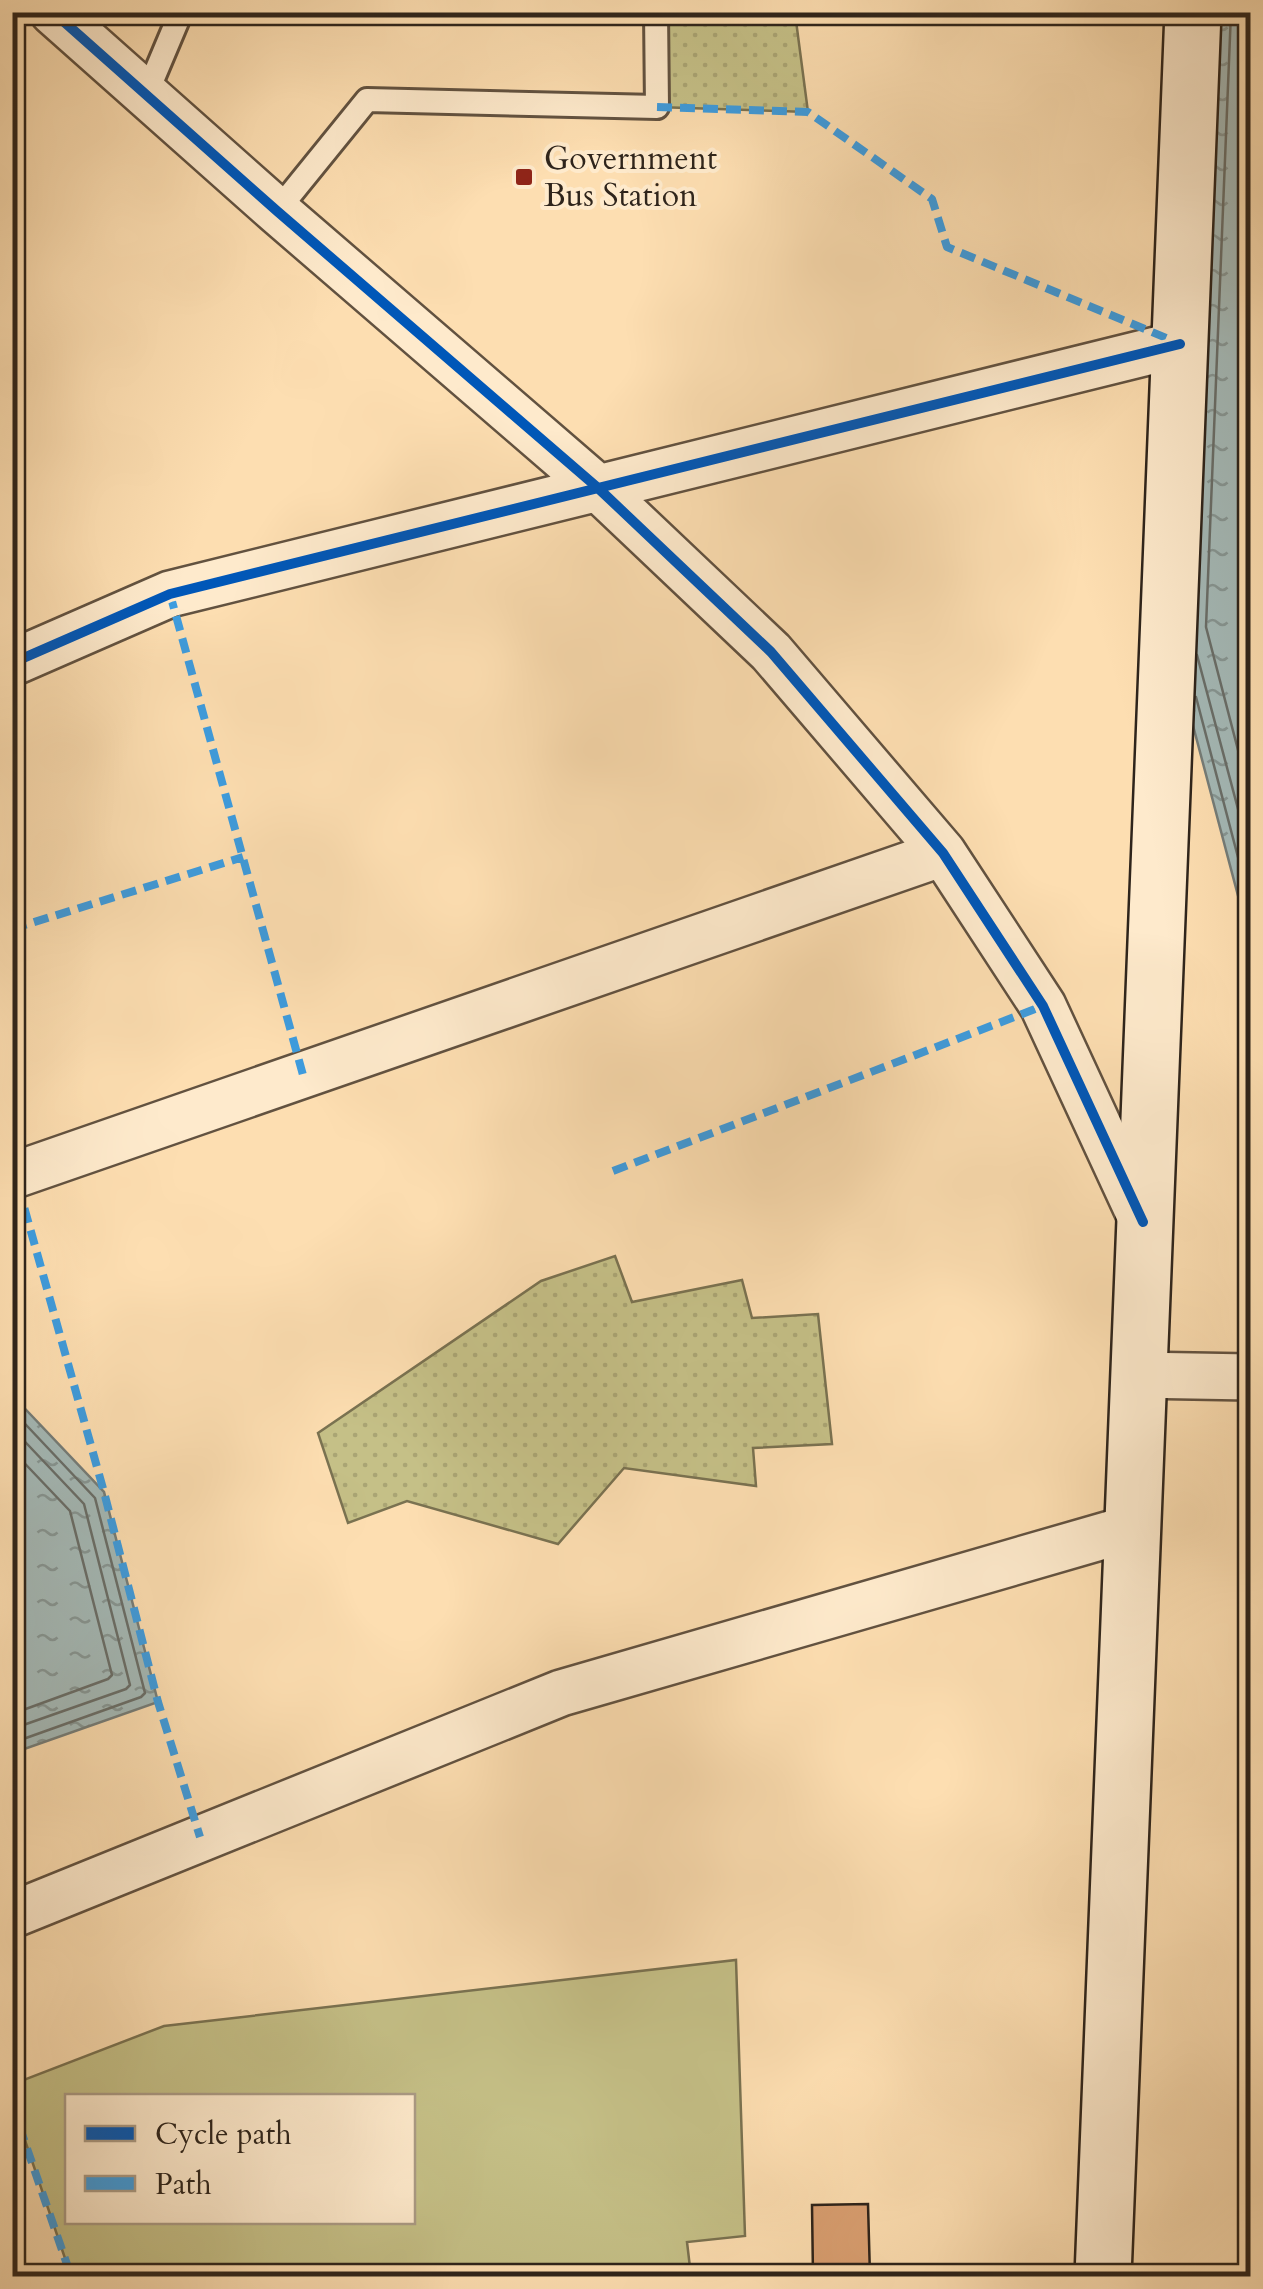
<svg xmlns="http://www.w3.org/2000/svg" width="1263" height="2289" viewBox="0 0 1263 2289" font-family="Cardo,serif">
<defs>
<pattern id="green-dots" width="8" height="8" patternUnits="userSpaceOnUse" patternTransform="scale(2.5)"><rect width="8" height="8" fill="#c5c087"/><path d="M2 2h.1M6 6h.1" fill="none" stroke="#aaa574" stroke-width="1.8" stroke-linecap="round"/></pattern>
<pattern id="water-ripples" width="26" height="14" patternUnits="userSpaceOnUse" patternTransform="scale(2.5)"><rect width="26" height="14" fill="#a4b9b7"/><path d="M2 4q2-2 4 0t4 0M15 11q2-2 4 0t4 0" fill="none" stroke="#869694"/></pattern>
</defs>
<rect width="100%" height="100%" fill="#fddeb1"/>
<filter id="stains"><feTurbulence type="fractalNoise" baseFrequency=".002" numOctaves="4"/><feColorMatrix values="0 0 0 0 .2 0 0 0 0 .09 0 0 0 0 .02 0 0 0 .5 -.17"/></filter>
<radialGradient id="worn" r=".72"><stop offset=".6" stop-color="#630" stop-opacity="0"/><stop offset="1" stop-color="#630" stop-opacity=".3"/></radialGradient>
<!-- green -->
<path fill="url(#green-dots)" stroke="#7a7251" stroke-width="2.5" d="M656,13H795L808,112L657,107Z
M615,1256L632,1302L742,1280L752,1318L818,1314L832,1444L753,1448L756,1486L624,1468L558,1544L407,1501L348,1523L318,1433L541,1281Z"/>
<!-- pitch -->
<path fill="#c5c087" stroke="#7a7251" stroke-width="2.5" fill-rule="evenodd" d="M736,1960L745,2236L687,2242L691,2276H71L13,2105V2084L164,2026ZM68,2096H412V2222H68Z"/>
<!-- water -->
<path fill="url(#water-ripples)" stroke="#757d79" stroke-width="2.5" d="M1193,13H1250V941L1168,631Z
M12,1395L104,1492L158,1702L13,1753Z"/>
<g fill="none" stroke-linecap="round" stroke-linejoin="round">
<!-- shore -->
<path stroke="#696e69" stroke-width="2.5" d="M1231,12L1206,627L1250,796
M1197,655L1250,854
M1196,697L1250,903
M12,1410L95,1498L145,1693L141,1697L12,1743
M12,1428L84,1504L130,1685L126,1689L12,1729
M12,1450L70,1511L112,1675L108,1679L12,1714"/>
</g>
<!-- building -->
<path fill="#d99f71" stroke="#2e241b" stroke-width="2.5" d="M868,2204L870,2276H813L812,2205Z"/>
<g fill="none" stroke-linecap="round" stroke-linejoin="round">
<defs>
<path id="service" d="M146,95L181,12
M277,211L367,100L657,107L656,12"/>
<path id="minor" d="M53,12L277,211L598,488L771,652L943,853L1043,1006L1143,1222
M12,663L170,594L1180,344
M12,1176L943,853
M1137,1375L1250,1377
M12,1915L561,1693L1131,1528"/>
<path id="secondary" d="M1103,2276L1193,12"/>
</defs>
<!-- service casing -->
<use href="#service" stroke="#625240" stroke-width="28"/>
<!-- minor casing -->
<use href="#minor" stroke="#625240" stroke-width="50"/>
<!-- secondary casing -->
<use href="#secondary" stroke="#2e241b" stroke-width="60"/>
<!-- service -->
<use href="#service" stroke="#feeacc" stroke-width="22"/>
<!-- minor -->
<use href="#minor" stroke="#feeacc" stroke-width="45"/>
<!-- secondary -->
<use href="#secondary" stroke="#feeacc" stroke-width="55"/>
<!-- quiet -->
<path stroke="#3d9cdf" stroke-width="8" stroke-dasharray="15 8" stroke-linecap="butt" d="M657,107L808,112L932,199L947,247L1176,342
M170,594L303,1075
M12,929L243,857
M12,1164L104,1492L158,1702L200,1837
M613,1171L1043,1006
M12,2105L71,2276"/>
<defs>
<path id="cycleway" d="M53,12L277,211L598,488L771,652L943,853L1043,1006L1143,1222
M12,663L170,594L1180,344"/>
</defs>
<!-- cycleway casing -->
<use href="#cycleway" stroke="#feeacc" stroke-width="16"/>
<!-- cycleway -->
<use href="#cycleway" stroke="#0057b8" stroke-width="10"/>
</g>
<!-- markers -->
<rect fill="#8f2418" stroke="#feeacc" stroke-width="4" x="514" y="167" width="20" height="20" rx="5"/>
<g text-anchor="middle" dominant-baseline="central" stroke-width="8" stroke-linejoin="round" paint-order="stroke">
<!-- poi labels -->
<g font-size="32" fill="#2e241b" stroke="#feeacc" text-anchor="start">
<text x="544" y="159">Government<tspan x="544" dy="37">Bus Station</tspan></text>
</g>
</g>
<!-- margin -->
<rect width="1263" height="2289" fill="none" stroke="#fddeb1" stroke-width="50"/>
<rect x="15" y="15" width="1233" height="2259" fill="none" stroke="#2e241b" stroke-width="5"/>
<rect x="25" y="25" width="1213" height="2239" fill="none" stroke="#2e241b" stroke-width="2.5"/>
<!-- legend -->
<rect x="65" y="2094" width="350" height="130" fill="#feeacc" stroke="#ab9b85" stroke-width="2.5"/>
<rect x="85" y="2126" width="50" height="15" fill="#0057b8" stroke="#ab9b85" stroke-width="2.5"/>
<text x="155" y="2144" font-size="30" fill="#2e241b">Cycle path</text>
<rect x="85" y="2176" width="50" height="15" fill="#3d9cdf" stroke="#ab9b85" stroke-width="2.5"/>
<text x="155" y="2194" font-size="30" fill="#2e241b">Path</text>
<rect width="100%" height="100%" filter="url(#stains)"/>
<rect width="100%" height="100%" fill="url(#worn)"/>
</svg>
